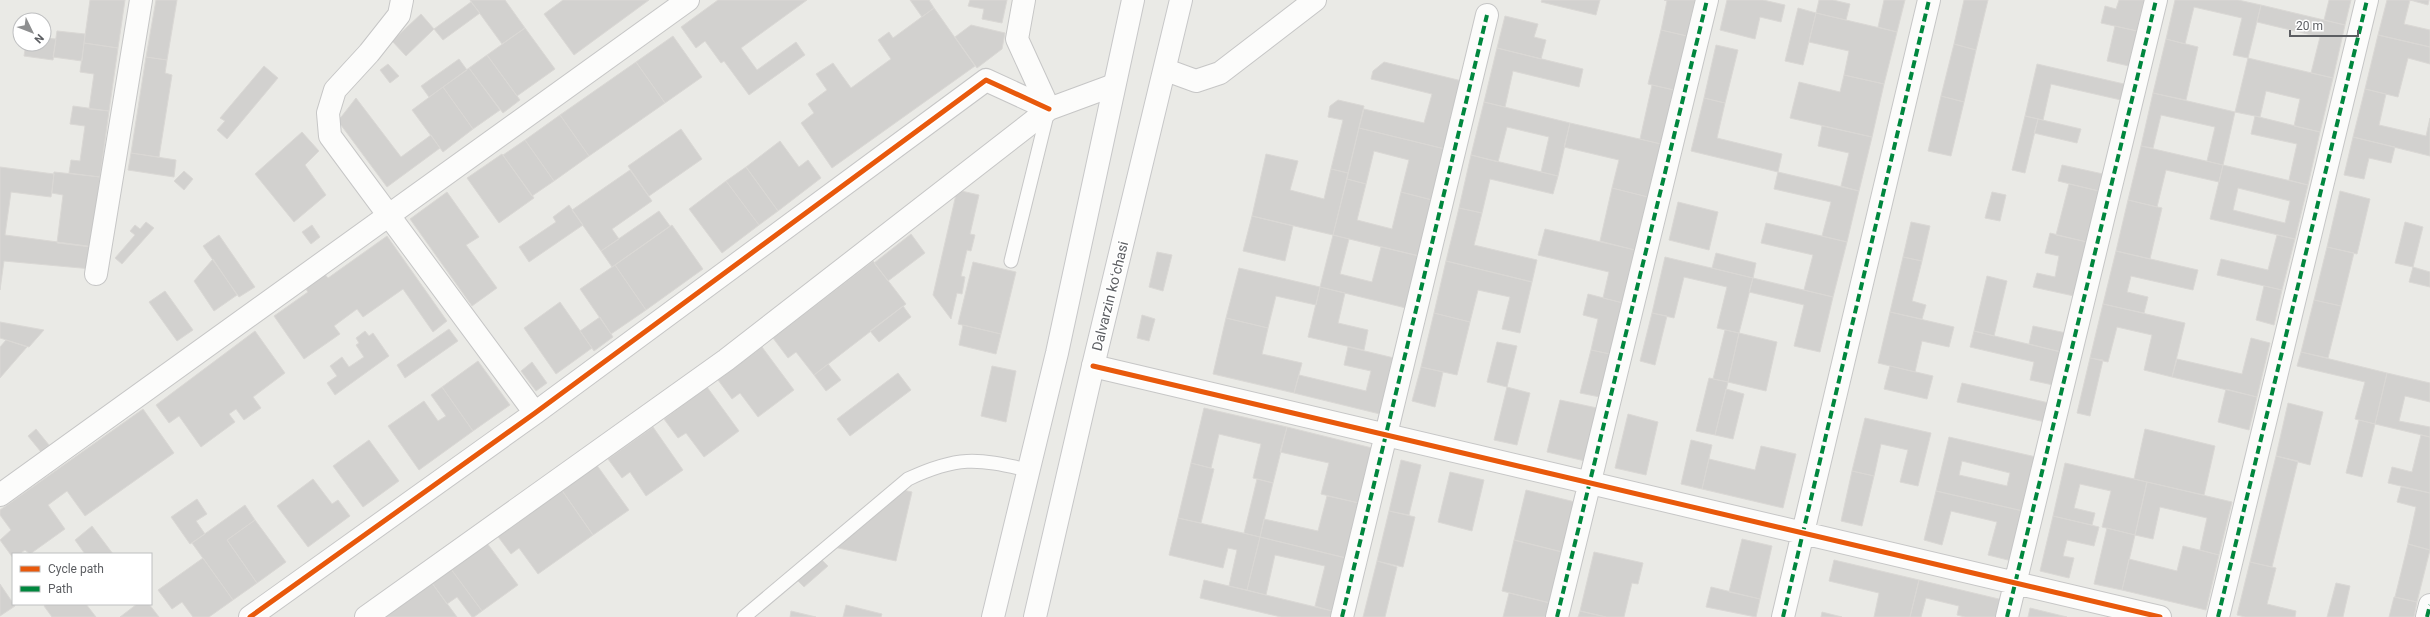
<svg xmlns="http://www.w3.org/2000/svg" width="2430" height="617" viewBox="0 0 2430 617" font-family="Roboto,sans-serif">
<rect width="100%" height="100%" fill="#eaeae6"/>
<!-- building -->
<path fill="#d2d1cf" stroke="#dad8d5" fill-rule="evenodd" d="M90,0H125L118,48L84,43Z
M156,0H177L167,60L146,57Z
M470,0H505L525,28L502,44Z
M563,0H649L574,55L544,14Z
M718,0H807L741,48L757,70L796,42L805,55L749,95L724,61L721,63L705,41L696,48L681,27Z
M910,0H929L934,8L922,17Z
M970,0H1007L1002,23L982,19L984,9L968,6Z
M1542,0H1600L1596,15L1541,2Z
M1664,0H1695L1687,36L1661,30L1667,1Z
M1727,0H1763L1785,5L1781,22L1760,17L1755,39L1720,30Z
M1819,0H1833L1850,4L1846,20L1816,13Z
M1884,0H1905L1897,32L1878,27Z
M1964,0H1988L1976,50L1954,44Z
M2119,0H2144L2137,31L2101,23L2105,6L2116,9Z
M2175,0H2238L2261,5L2248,58L2233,55L2242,18L2194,7L2185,44L2166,39Z
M2329,0H2351L2345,25L2324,20Z
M2387,0H2429L2428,5L2410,0L2404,24L2430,30V47L2378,35Z
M471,2L480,13L443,40L434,29Z
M2261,5L2345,25L2333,78L2311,73L2320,37L2257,22Z
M934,8L975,66L832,168L801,123L814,113L808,104L827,90L816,74L833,63L851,88L891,59L878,40L889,32L893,38Z
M1798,8L1816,13L1803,65L1785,61Z
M1816,13L1897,32L1884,84L1844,75L1849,51L1809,42Z
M421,14L434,29L406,56L392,41Z
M1505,16L1538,24L1534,37L1546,40L1541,59L1497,48Z
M971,25L1005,33L1002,49L977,68L955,37Z
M2115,26L2137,31L2129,66L2107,61Z
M525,28L555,69L517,96L487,55Z
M1661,30L1687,36L1674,90L1648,84Z
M57,31L85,34L82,61L53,57Z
M2378,35L2430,47V64L2408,58L2398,97L2365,89Z
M673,36L702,77L665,103L636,62Z
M44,38L56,39L53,60L24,56L26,44H44Z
M2166,39L2198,47L2186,100L2153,93Z
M84,43L118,48L109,111L89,109L94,74L80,72Z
M1954,44L1976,50L1964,102L1941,96Z
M1716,45L1738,50L1725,103L1704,98Z
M1497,48L1583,69L1579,87L1513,71L1505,107L1484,102Z
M487,55L520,100L503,113L469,68Z
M146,57L167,60L165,73L172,75L159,157L131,153Z
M2248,58L2333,78L2320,132L2294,126L2300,99L2266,91L2260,117L2235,112Z
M459,59L467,70L429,97L421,86Z
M636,62L665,103L589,156L560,115Z
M1384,62L1462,81L1445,149L1359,128L1364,109L1424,123L1432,94L1371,79L1373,71Z
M388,64L399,76L390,83L380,70Z
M2037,64L2124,84L2121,100L2051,84L2043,120L2025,116Z
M264,66L278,78L227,139L217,130L225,121L220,118Z
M469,68L500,110L473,129L443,87Z
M1844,75L1884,84L1872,137L1790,118L1799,82L1840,92Z
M1652,85L1674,90L1661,144L1640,139Z
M443,87L473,129L443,152L412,110Z
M2365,89L2386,94L2379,125L2426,136L2430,118V156L2353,137Z
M2153,93L2235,112L2223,165L2207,161L2215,127L2161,115L2153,148L2141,146Z
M1941,96L1964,102L1951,156L1928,151Z
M356,98L401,157L431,135L440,148L387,187L338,121Z
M1704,98L1725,103L1717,138L1782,154L1778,172L1691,151Z
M1338,100L1364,106L1348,173L1331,169L1343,120L1328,117L1330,106Z
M1484,102L1570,123L1558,176L1541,172L1549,137L1507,127L1498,162L1471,155Z
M73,106L109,111L100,177L69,173L71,160L80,161L85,126L70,124Z
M560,115L589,156L554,181L525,140Z
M2025,116L2038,119L2025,173L2012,170Z
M2255,116L2320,132L2308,185L2289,180L2297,144L2251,134Z
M2038,119L2081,129L2077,143L2034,133Z
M1570,123L1661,144L1648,197L1612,188L1619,160L1564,147Z
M1822,126L1872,137L1859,191L1841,186L1849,153L1818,146Z
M1359,128L1445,149L1432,200L1401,192L1409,160L1374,151L1366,184L1347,179Z
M681,129L702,159L649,196L628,166Z
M302,132L319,151L305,165L326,195L294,222L255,174Z
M2353,137L2395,147L2391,163L2369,158L2364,179L2344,175Z
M525,140L554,181L532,196L503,155Z
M780,141L799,167L808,160L821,178L778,211L746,167Z
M2141,146L2223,165L2219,182L2166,170L2157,207L2128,200Z
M131,153L176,160L174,177L128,170Z
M502,154L534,198L499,223L467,178Z
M1266,154L1298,161L1290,190L1324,199L1331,169L1348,173L1333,235L1252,216Z
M1471,155L1558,176L1553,194L1490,179L1482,213L1459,208Z
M2062,165L2103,174L2099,191L2058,181Z
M2223,165L2308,185L2295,239L2210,219ZM2238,188L2290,201L2285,223L2233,210Z
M0,167L54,174L51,197L11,192L5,235L95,247L92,269L4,261L0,290Z
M746,167L778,211L759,225L726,181Z
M630,170L652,201L612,229L619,239L601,251L572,210Z
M184,171L193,179L184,190L174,181Z
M54,172L100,177L91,247L57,243L63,195L52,193Z
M1778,172L1859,191L1847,242L1822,236L1831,202L1774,189Z
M1347,179L1366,184L1357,220L1392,229L1401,192L1432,200L1419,256L1333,235Z
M726,181L759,225L722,253L689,209Z
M2069,184L2099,191L2087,242L2056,235Z
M1612,188L1648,197L1635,250L1600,241Z
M957,190L979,195L970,234L975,235L971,251L967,250L961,276L965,277L962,294L957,293L951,319L933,295Z
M2340,191L2370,199L2357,254L2327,247Z
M447,192L479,237L466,245L497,288L472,306L410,219Z
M1992,192L2006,195L2000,221L1985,218Z
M2128,200L2162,208L2150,259L2116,251Z
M1678,202L1718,212L1709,250L1669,240Z
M569,205L583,225L529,262L519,247L556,222L553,217Z
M1459,208L1482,213L1474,245L1537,260L1532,282L1446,261Z
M659,211L670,226L612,267L601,251Z
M1252,216L1293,226L1285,261L1243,251Z
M146,222L154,228L122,264L115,258L135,235L130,231L135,225L140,229Z
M1911,222L1930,226L1922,261L1903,257Z
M2405,222L2423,227L2413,267L2395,263Z
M1766,223L1847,242L1833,297L1804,290L1813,255L1761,243Z
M312,225L320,237L311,244L302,232Z
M672,225L703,269L646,310L615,265Z
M1545,229L1635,250L1623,303L1603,298L1609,272L1538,255Z
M2050,233L2087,242L2074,296L2033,287L2037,273L2055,277L2059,256L2045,253Z
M911,234L925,253L888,281L874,263Z
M219,235L255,287L239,297L203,246Z
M1333,235L1349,239L1340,274L1372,282L1381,247L1419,256L1406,308L1320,287Z
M2277,235L2295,239L2282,290L2217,275L2221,259L2268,270Z
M387,236L447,321L433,332L403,289L363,317L357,309L334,326L340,334L304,359L274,316L308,292L303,285L322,271L328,278Z
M2327,247L2354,253L2341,306L2314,300Z
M2116,251L2198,270L2193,290L2131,276L2127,292L2148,297L2144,313L2103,304Z
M1157,252L1172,255L1163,291L1149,287Z
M1716,253L1756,263L1753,278L1712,268Z
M1665,257L1753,278L1739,333L1717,328L1727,287L1684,277L1674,318L1652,313Z
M1903,257L1922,261L1912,301L1926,305L1922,319L1890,312Z
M213,259L237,295L214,311L194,281Z
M873,261L906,304L814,375L796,352L788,358L773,338Z
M1446,261L1532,282L1520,333L1502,329L1510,297L1478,290L1470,322L1434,313Z
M973,262L1016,272L1001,334L958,324Z
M615,265L646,310L611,334L580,289Z
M2413,267L2430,272V287L2409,282Z
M1239,268L1320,287L1316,305L1276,296L1268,328L1226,318Z
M1987,276L2007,281L1994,336L1974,331Z
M1753,278L1833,297L1820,352L1794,346L1804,305L1749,292Z
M2264,286L2282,290L2274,325L2256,320Z
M1320,287L1345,293L1338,323L1368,330L1364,350L1308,337Z
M165,291L193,330L177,341L149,302Z
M1588,294L1623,303L1610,354L1591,350L1598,319L1583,315Z
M2314,300L2341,306L2328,358L2301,352Z
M560,302L592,348L556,374L524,328Z
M2103,304L2185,323L2172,377L2144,370L2152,335L2117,327L2108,362L2090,358Z
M903,306L911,317L879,342L870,331Z
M1890,312L1954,327L1949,347L1922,341L1915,372L1878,363Z
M1434,313L1470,322L1457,375L1421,367Z
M1652,313L1667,316L1655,365L1640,361Z
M1142,315L1155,319L1149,341L1137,338Z
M600,317L613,337L594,351L580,331Z
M1226,318L1268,328L1262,354L1302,363L1294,393L1213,374Z
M0,322L44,330L29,347L0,338Z
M963,325L1001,334L996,354L959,345Z
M2033,326L2066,333L2061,352L2029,344Z
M449,329L458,341L405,378L397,365Z
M1725,330L1739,333L1728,382L1713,379Z
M255,331L285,373L253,397L261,408L244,420L236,409L229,414L235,422L201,447L179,416L169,423L156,405Z
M365,331L369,336L373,333L389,356L335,395L327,383L337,376L330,366L342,357L349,367L364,357L356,345L359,343L356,338Z
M1974,331L2061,352L2053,385L2030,380L2034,362L1970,347Z
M1739,333L1777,342L1766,391L1728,382Z
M2251,338L2270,343L2257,397L2172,377L2177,359L2242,374Z
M6,340L27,347L0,378V347Z
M1497,342L1517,346L1507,387L1487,382Z
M762,347L794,390L758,417L740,393L732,399L718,380Z
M1348,347L1394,358L1380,414L1294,393L1299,375L1366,391L1371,371L1344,365Z
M1591,350L1610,354L1600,397L1580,393Z
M2301,352L2387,373L2375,424L2355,419L2365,382L2297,366Z
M2090,358L2103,360L2090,416L2077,413Z
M478,361L510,405L473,431L442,387Z
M532,362L547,383L536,391L521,371Z
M828,364L841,380L826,391L814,375Z
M992,366L1016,371L1006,422L981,416Z
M1890,366L1933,376L1927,399L1884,389Z
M1421,367L1443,372L1435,407L1412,401Z
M898,373L911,390L850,436L837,419Z
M2387,373L2430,383V402L2405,396L2399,421L2430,427V437L2375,424Z
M1709,378L1728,382L1715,435L1696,431Z
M1962,383L2049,403L2045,422L1957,402Z
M442,387L473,431L419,470L388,426L424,401L438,421L446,416L431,395Z
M707,387L739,431L704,457L686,433L678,438L664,419Z
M1507,387L1530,393L1517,445L1494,440Z
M1726,389L1744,394L1733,439L1715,435Z
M2226,389L2257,397L2249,430L2218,422Z
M1560,400L1597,408L1585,461L1547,452Z
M2288,403L2323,412L2310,465L2276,456Z
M1204,408L1287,427L1273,483L1253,478L1261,444L1219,434L1211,468L1191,463Z
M143,409L174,453L85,516L67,491L48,505L65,529L30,554L25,550L19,554H13V558L0,540L11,530L0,515V510Z
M1628,414L1658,422L1646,475L1615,468Z
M1865,418L1931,433L1918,486L1900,482L1908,450L1881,444L1874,476L1852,471Z
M2359,420L2375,424L2362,477L2346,473Z
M653,427L683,470L646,496L630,472L622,478L608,459Z
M1287,427L1372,448L1359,503L1321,494L1329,463L1280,452Z
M36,429L49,445L41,452L28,436Z
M2145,429L2215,446L2204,495L2134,479Z
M2421,435L2430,437V493L2388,483L2392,467L2412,472Z
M1949,437L2036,457L2023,511L1936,491ZM1962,461L2010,473L2007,486L1959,475Z
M369,440L399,481L363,507L333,466Z
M1691,440L1712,445L1702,489L1681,484Z
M1761,446L1796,454L1783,508L1702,489L1709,459L1755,470Z
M2276,456L2298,461L2272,567L2250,562Z
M1401,460L1421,465L1409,515L1389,511Z
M1191,463L1214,469L1201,523L1178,518Z
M2065,463L2147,482L2135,535L2102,527L2111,491L2080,484L2074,508L2095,513L2092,525L2053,516Z
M596,464L629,510L593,535L561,489Z
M1852,471L1874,476L1862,526L1841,521Z
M1450,472L1484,480L1472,531L1438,522Z
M313,479L332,504L338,500L350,516L308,547L277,506Z
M1257,479L1273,483L1260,537L1244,533Z
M2147,482L2232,502L2219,555L2200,550L2207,518L2160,507L2153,539L2135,535Z
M2401,487L2430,493V550L2408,544L2416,507L2397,502Z
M561,489L593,535L538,574L519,548L511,554L496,534Z
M903,490L912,492L896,561L834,547Z
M1526,490L1575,502L1562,552L1514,540Z
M1936,491L2023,511L2012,561L1988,555L1997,522L1951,511L1942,545L1924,540Z
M1327,496L1359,503L1346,558L1260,537L1264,519L1318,531Z
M197,499L207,514L196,521L205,534L190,544L171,517Z
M245,505L255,520L227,540L257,583L233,600L192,543Z
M1389,511L1415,517L1403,567L1377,561Z
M2053,516L2099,527L2094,546L2067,540L2063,556L2074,558L2069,578L2040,571Z
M1178,518L1260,537L1247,590L1229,586L1237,550L1228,548L1223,568L1169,555Z
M255,520L286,562L257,583L227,540Z
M92,526L113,554H85L75,540Z
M2107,528L2135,535L2122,590L2094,584Z
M1260,537L1346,558L1332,611L1315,606L1325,566L1275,555L1266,595L1247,590Z
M484,539L518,585L482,611L448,565Z
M1742,539L1772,546L1760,599L1729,592Z
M1514,540L1562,552L1550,603L1502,591Z
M2408,544L2430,550L2417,602L2395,597Z
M2183,546L2219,555L2206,610L2122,590L2129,559L2177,571Z
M1594,552L1643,563L1638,584L1632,583L1624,617H1606L1580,611Z
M203,558L233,600L209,617H193L182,602L172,609L158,590Z
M821,559L828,566L804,587L797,580Z
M1834,560L1919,580L1910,617H1874L1879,593L1829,581Z
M1377,561L1397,567L1385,617H1363Z
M2250,562L2276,568L2267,604L2296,611L2295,617H2245L2237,615Z
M448,565L482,611L474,617H472L457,597L447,604L429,579Z
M429,579L457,617H377Z
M1204,580L1332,611L1331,617H1281L1200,598Z
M1919,580L2003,600L1999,617H1965L1957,615L1959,606L1926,598L1921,617H1910Z
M2336,583L2350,586L2343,617H2327Z
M0,584L15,606L0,616Z
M1711,587L1760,599L1756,617L1706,607Z
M1509,593L1550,603L1547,617H1503Z
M2394,597L2417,602L2414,617H2389Z
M47,604H86L96,617H52L44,606Z
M137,604H149L159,617H120Z
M846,605L882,614L881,617H843Z
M2030,608L2067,617H2028Z
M791,611L816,617H790Z
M1580,611L1606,617H1578Z
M1822,612L1842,617H1821Z"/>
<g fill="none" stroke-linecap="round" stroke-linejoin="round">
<defs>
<path id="lane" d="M1011,261L1048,111
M744,617L908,479C957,456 976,458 1028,470"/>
<path id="street" d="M402,0L399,15L369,53L335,90L328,113L330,136L535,413
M1024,0L1017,39L1049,109
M1166,70L1196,81L1220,73L1315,0
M96,274L141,0
M1093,366L2160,617
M0,495L688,0
M250,617L535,413L986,80L1049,109
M366,617L726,360L1049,109L1114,85
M1342,617L1487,15
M1557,617L1707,0
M1783,617L1929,0
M2007,617L2156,0
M2218,617L2367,0
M2427,617L2430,605"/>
<path id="secondary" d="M993,617L1057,353L1133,0
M1035,617L1093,366L1181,0"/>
</defs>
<!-- lane casing -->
<use href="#lane" stroke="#c6c6c6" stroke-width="15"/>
<!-- street casing -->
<use href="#street" stroke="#c6c6c6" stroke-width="24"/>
<!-- secondary casing -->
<use href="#secondary" stroke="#c7c7c8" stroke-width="24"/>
<!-- lane -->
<use href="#lane" stroke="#fcfcfb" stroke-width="13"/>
<!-- street -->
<use href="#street" stroke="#fcfcfb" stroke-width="22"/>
<!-- secondary -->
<use href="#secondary" stroke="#fcfcfb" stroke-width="22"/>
<!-- quiet -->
<path stroke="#00873e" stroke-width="4" stroke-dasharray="8 4" stroke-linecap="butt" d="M1342,617L1487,15
M1557,617L1707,0
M1783,617L1929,0
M2007,617L2156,0
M2218,617L2367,0
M2427,617L2430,605"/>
<defs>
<path id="cycleway" d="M1093,366L2160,617
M250,617L535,413L986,80L1049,109"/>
</defs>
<!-- cycleway casing -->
<use href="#cycleway" stroke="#fff" stroke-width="8"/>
<!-- cycleway -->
<use href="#cycleway" stroke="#e8590c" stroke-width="5"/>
</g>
<g text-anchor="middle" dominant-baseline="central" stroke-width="3" stroke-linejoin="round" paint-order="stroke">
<!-- street labels -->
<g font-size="14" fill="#5c5e62" stroke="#fff">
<text transform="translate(1110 296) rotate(-76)">Dalvarzin koʻchasi</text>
</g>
</g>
<!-- legend -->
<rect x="12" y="553" width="140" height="52" fill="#ffffff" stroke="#bebfc0"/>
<rect x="20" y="566" width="20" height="6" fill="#e8590c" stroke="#bebfc0"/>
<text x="48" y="573" font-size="12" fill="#5c5e62">Cycle path</text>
<rect x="20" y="586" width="20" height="6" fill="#00873e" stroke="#bebfc0"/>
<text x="48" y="593" font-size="12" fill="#5c5e62">Path</text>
<!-- north arrow -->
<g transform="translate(32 32) rotate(133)"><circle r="19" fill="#ffffff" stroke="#bebfc0"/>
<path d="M0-3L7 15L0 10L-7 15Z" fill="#8e8f90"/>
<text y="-6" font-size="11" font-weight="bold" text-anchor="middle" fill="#5c5e62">N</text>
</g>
<!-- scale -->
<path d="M2290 30v6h68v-6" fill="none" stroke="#5c5e62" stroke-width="2"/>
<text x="2296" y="30" font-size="12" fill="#5c5e62" stroke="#ffffff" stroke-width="3" paint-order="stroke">20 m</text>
</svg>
